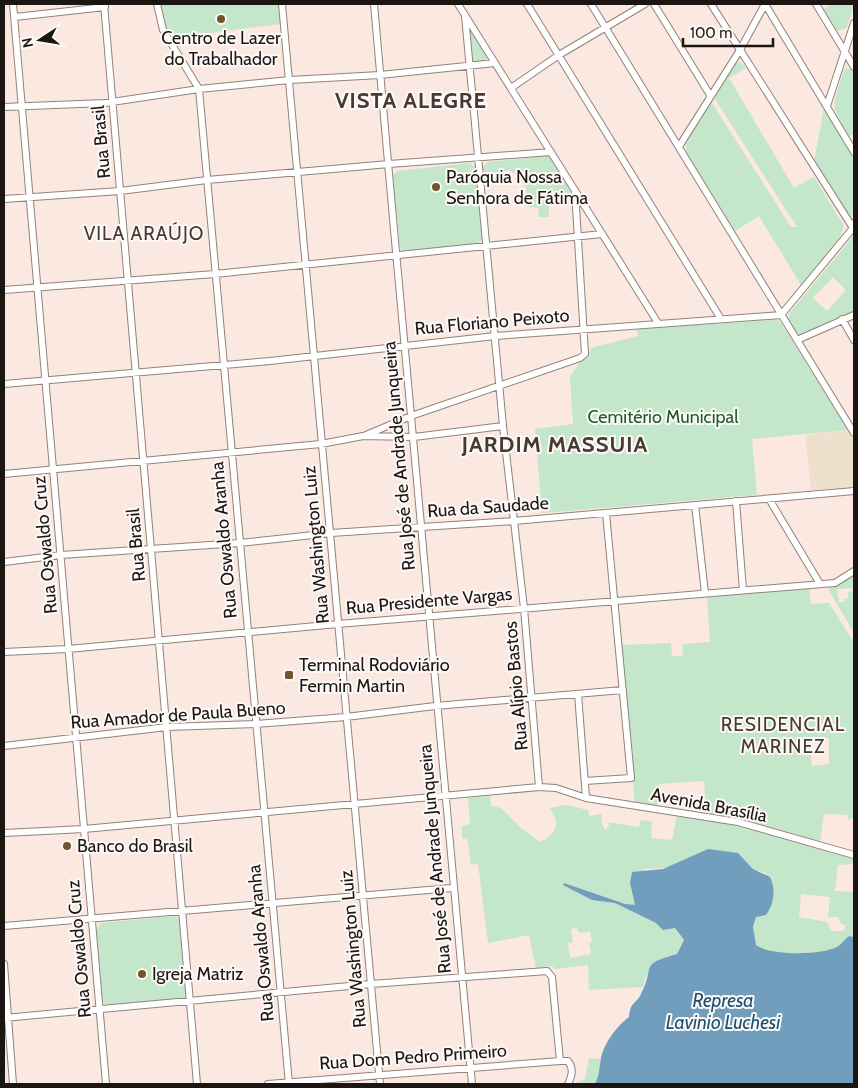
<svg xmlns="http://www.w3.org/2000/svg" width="858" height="1088" viewBox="0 0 858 1088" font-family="Cabin,sans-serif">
<rect width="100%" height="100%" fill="#fbe8e0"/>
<!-- education -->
<path fill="#efe0cd" d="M848,430L854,441V487L811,490L805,435Z"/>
<!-- green -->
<path fill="#c4e6ca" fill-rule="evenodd" d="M160,4H278L280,24L170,38L161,15Z
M832,4H854L847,28L837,31L823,9Z
M471,30L487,57L485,61L475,62L472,59L469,33Z
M740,62L746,68L729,78L794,188L814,177L844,226L838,241L801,285L759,216L735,231L686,152V144L708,104L712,103L791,227H797L715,99V95L735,63Z
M846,68L851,69L854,73V134L849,136C829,104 833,107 843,72Z
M824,108L854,159V213L849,218L813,167Z
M546,156L551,157L571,191L572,204L549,206V217H538L539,208L528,207L526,187L515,174L508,170L503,172L496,178L484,180L482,167L488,162Z
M470,163L476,168L482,240L478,243L403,252L400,248L393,175L397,171Z
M854,235V313L802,334H797L788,320L789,314ZM833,277L846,290L827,311L813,298Z
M776,320L780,321L848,430L752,439L757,495L542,513L535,429L573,424L570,376L580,362L589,355L591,348L638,336L637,329Z
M854,574V588L837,589L839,602H844V599L848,598V592L854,591V633L828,589Z
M809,587L811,604L829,603L854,643V818L848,820L847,815L824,814L820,843L706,815L704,781L659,784L657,807L635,804L621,645L671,643L672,656H683L682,644L710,642L707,597ZM808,738H829V764L812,766Z
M490,796L491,806L501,808L520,827L540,842C556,834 562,824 549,808L566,805L588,810L589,816L602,814L601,822L605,830L609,826L608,822L639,827L641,820L652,821L651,838L672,840L677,816L737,825L854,858V864L838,865L835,891L854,892V937L849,936C845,940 842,944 838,947C824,954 770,957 758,946C751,940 753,926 756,917H759C775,897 775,896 765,873L753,869L738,853C708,858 673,869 644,869L630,883L635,905H625L564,883L592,900L615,903L656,923L663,930L675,928L684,941L677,954C652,961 650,963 643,987L589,990L588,965L555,969L552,966L536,968L529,935L488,943L478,863L471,865L467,838L462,839V826L470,824L468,798ZM801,894L830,897L828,917H838L840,923L846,926L844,931H831L827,922L799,917ZM577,928L579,933L590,931L592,942L589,943L591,954L570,958L568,943L573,942L571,929Z
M175,916L179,919L186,997L183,1000L109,1006L103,1002L96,929L101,923Z
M589,1058L600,1059L601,1072L595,1084H573L585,1079Z"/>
<!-- water -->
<path fill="#719ebc" d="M708,849L738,853L753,869L770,877C776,889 774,904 766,915L756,917L753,927L756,945C771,956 821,955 837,947C842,944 845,939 849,936L854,937V1084H595C600,1074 599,1068 601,1058C604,1043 617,1026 629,1017C631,1000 635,1006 641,994C656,967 637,965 677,954L684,940L675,928L663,930L656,923L615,903L592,900L563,885L564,883L625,904L635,905L630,883L632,872L663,869Z"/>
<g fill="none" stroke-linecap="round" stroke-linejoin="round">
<defs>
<path id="minor" d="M13,4L106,1084
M104,4L197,1084
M157,4L163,30L199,89L289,1084
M282,4L380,1084
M374,4C406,364 437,724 472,1084
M458,4L658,323
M527,4L721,319
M591,4L854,433
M654,4L710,95
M711,4L853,228
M765,4L854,152
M816,4L854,67
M465,16L503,426L524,608L539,787
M15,17L105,7
M511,88L559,55L645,4
M827,106L854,23
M4,107L105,103L199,89L290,80L380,75L495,63
M680,145L740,50L765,4
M4,199L120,191L207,180L389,164L551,152
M4,290L215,274L602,234
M842,319L854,340
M797,340L854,315
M4,384L270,361L495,336L781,315L853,228L854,223
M366,435L411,416L580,358L585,354L575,190
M4,474L321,444L363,436L414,437L503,426
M769,499L820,584
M736,501L743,590
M695,505L705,593
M4,562L61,555L240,543L331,533L514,521L854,491
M4,652L68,649L338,624L835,583L854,571
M578,694L586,798
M4,746L167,727L256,724L346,717L435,706L623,690
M585,781L631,778L606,513
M4,833L84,829L539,787L556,788L586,798L738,822L854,855
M4,926L452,888
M4,964L13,1084
M4,1018L371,984L547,971L552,977L560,1061
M268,1084L560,1061H568C574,1069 572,1076 568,1084"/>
</defs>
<!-- minor casing -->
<use href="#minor" stroke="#92827a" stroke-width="8"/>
<!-- minor -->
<use href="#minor" stroke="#fff" stroke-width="6"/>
</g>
<!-- markers -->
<g fill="#715628" stroke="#fdf9f7" stroke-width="2">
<circle cx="221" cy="19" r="5"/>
<circle cx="436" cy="187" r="5"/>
<rect x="284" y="670" width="10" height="10" rx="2.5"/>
<circle cx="67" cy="846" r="5"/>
<circle cx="142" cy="974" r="5"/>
</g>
<g text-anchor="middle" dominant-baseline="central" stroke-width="4" stroke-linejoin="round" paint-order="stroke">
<!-- poi labels -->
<g font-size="18" fill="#1c1613" stroke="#fdf9f7" text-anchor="start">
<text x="221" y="38" text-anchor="middle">Centro de Lazer<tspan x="221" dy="21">do Trabalhador</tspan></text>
<text x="446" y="177">Paróquia Nossa<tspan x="446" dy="21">Senhora de Fátima</tspan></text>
<text x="299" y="665">Terminal Rodoviário<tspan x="299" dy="21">Fermin Martin</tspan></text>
<text x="77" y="846">Banco do Brasil</text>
<text x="152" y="974">Igreja Matriz</text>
</g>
<!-- street labels -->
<g font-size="18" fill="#1c1613" stroke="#fdf9f7">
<text transform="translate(101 142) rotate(-95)">Rua Brasil</text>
<text transform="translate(492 322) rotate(-5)">Rua Floriano Peixoto</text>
<text transform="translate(399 456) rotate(-95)">Rua José de Andrade Junqueira</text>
<text transform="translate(488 507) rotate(-4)">Rua da Saudade</text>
<text transform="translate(224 540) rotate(-95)">Rua Oswaldo Aranha</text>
<text transform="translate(45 545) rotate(-95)">Rua Oswaldo Cruz</text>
<text transform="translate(136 545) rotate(-95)">Rua Brasil</text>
<text transform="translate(316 545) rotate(-95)">Rua Washington Luiz</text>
<text transform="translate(429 601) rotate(-5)">Rua Presidente Vargas</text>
<text transform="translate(516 686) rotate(-95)">Rua Alípio Bastos</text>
<text transform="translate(178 715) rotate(-4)">Rua Amador de Paula Bueno</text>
<text transform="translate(709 805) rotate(11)">Avenida Brasília</text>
<text transform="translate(435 859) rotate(-95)">Rua José de Andrade Junqueira</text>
<text transform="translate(261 943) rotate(-95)">Rua Oswaldo Aranha</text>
<text transform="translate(79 949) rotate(-95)">Rua Oswaldo Cruz</text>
<text transform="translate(353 949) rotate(-95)">Rua Washington Luiz</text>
<text transform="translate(413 1057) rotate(-4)">Rua Dom Pedro Primeiro</text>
</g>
<!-- park labels -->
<g font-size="18" fill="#1b5a2e" stroke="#fdf9f7">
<text x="663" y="417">Cemitério Municipal</text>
</g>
<!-- neighbourhood labels -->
<g font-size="19" letter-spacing="1" fill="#473933" stroke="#fdf9f7">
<text x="144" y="233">VILA ARAÚJO</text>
<text x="783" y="724">RESIDENCIAL<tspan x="783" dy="22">MARINEZ</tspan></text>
</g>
<!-- water labels -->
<g font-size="19" font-style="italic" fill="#1b5170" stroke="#fdf9f7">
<text x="723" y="1000">Represa<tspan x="723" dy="22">Lavinio Luchesi</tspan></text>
</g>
<!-- district labels -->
<g font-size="22" font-weight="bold" letter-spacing="1" fill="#473933" stroke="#fdf9f7">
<text x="411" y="100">VISTA ALEGRE</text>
<text x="555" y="444">JARDIM MASSUIA</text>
</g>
</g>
<!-- border -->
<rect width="858" height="1088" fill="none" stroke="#1c1613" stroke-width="10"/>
<!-- north arrow -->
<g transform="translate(40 40) rotate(258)" stroke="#fdf9f7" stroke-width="4" paint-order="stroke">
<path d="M0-4L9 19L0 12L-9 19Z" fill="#1c1613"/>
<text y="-8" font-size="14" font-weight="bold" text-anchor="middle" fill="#1c1613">N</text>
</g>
<!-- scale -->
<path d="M683 38v8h90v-8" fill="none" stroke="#1c1613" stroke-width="2.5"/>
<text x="690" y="38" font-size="15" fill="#1c1613" stroke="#fdf9f7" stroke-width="4" paint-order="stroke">100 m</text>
</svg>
